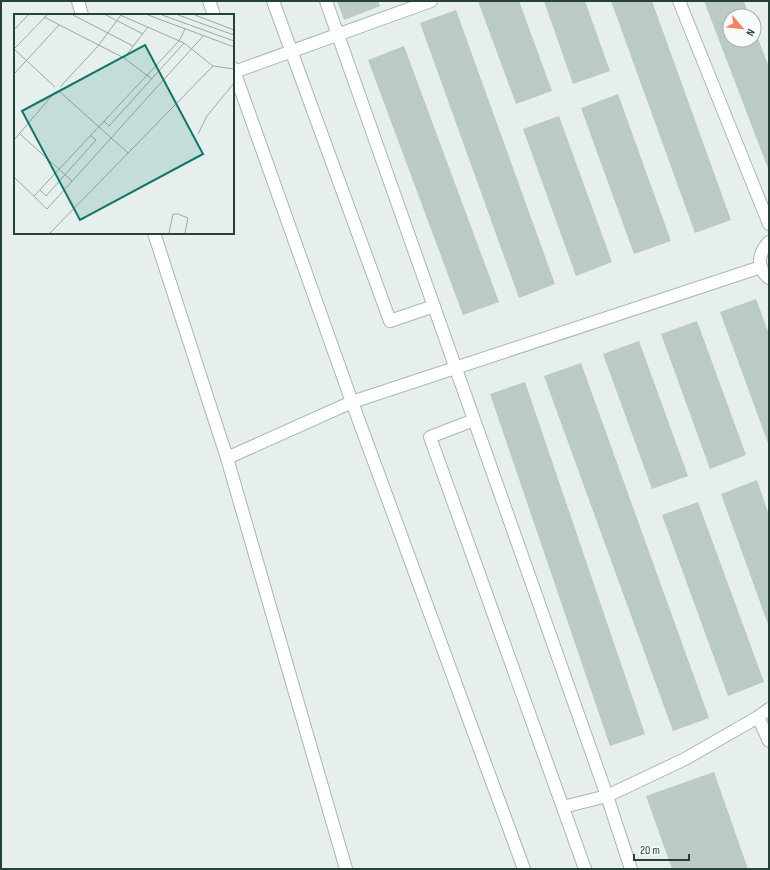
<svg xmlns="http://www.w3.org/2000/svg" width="770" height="870" viewBox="0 0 770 870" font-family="'Sofia Sans Condensed',sans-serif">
<rect width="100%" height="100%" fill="#e6efeb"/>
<!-- building -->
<path fill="#bbcac4" d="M337,1H378L380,6L344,20Z
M478,1H519L552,91L516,104Z
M544,1H585L610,71L573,84Z
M611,1H652L731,220L695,233Z
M704,1H744L749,16H730V40H754V28L763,52L769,67V171Z
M456,10L555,284L519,298L420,23Z
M404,46L499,302L463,315L368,60Z
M618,94L671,241L634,254L581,108Z
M559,116L612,262L576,276L523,129Z
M756,299L769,334V446L720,312Z
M697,321L746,455L710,469L661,334Z
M639,341L688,476L652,489L603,354Z
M581,363L709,718L673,731L544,376Z
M525,382L645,734L610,746L490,394Z
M757,480L769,515V627L721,494Z
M698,502L764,682L728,696L662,515Z
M714,772L748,869H672L646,796Z"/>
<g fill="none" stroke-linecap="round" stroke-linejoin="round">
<defs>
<path id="street" d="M78,1L82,15
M209,1L214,15
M273,1L390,321L434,306
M326,1L607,796L631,869
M679,1L769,224
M233,68L352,402L524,869
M234,72L431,1
M154,233L227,458L346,869
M769,242C758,253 756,268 769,278
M474,420L430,437L585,869
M227,458L352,402L761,267
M758,717L769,741
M563,807L607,796L685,759L758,717L769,709"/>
</defs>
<!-- street casing -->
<use href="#street" stroke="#a8b8b2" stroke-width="14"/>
<!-- street -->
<use href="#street" stroke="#fff" stroke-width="12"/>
</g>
<!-- overview -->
<g transform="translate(14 14)">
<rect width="220" height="220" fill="#e6efeb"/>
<path fill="none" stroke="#98aaa4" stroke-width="1" d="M59,1L119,32M92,1L129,20M106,1L170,29L199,52M134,1L220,33M148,1L220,27M164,1L220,21M181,1L220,16M30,3L110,44L138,65M0,16L14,1M0,35L41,73M0,35L33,1M110,44L134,13M0,60L45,11M46,73L84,32L107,1M46,78L114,139M90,107L95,112L170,29M6,120L58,167M184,120L193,102L220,69M0,126L41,78M0,163L33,195L190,21M26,176L32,182L82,126L76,121M20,182L165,27L171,15M36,219L199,52L220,55M155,219L159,200H164L174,204L171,219"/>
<path fill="#0f766e" fill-opacity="0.15" stroke="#0f766e" stroke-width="2" d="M131,31L189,140L66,206L8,97Z"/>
<rect width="220" height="220" fill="none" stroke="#24423a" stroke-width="2"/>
</g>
<!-- border -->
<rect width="770" height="870" fill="none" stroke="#24423a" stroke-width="4"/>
<!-- north arrow -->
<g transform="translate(742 28) rotate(118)"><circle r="19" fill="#f7fbf9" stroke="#a3b1ad"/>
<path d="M0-3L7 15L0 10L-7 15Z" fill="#f4845f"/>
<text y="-6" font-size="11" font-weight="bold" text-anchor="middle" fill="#24423a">N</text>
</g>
<!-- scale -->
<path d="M634 854v6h55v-6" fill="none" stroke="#24423a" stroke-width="2"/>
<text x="640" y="854" font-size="12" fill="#24423a" stroke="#f7fbf9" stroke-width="3" paint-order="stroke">20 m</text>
</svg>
